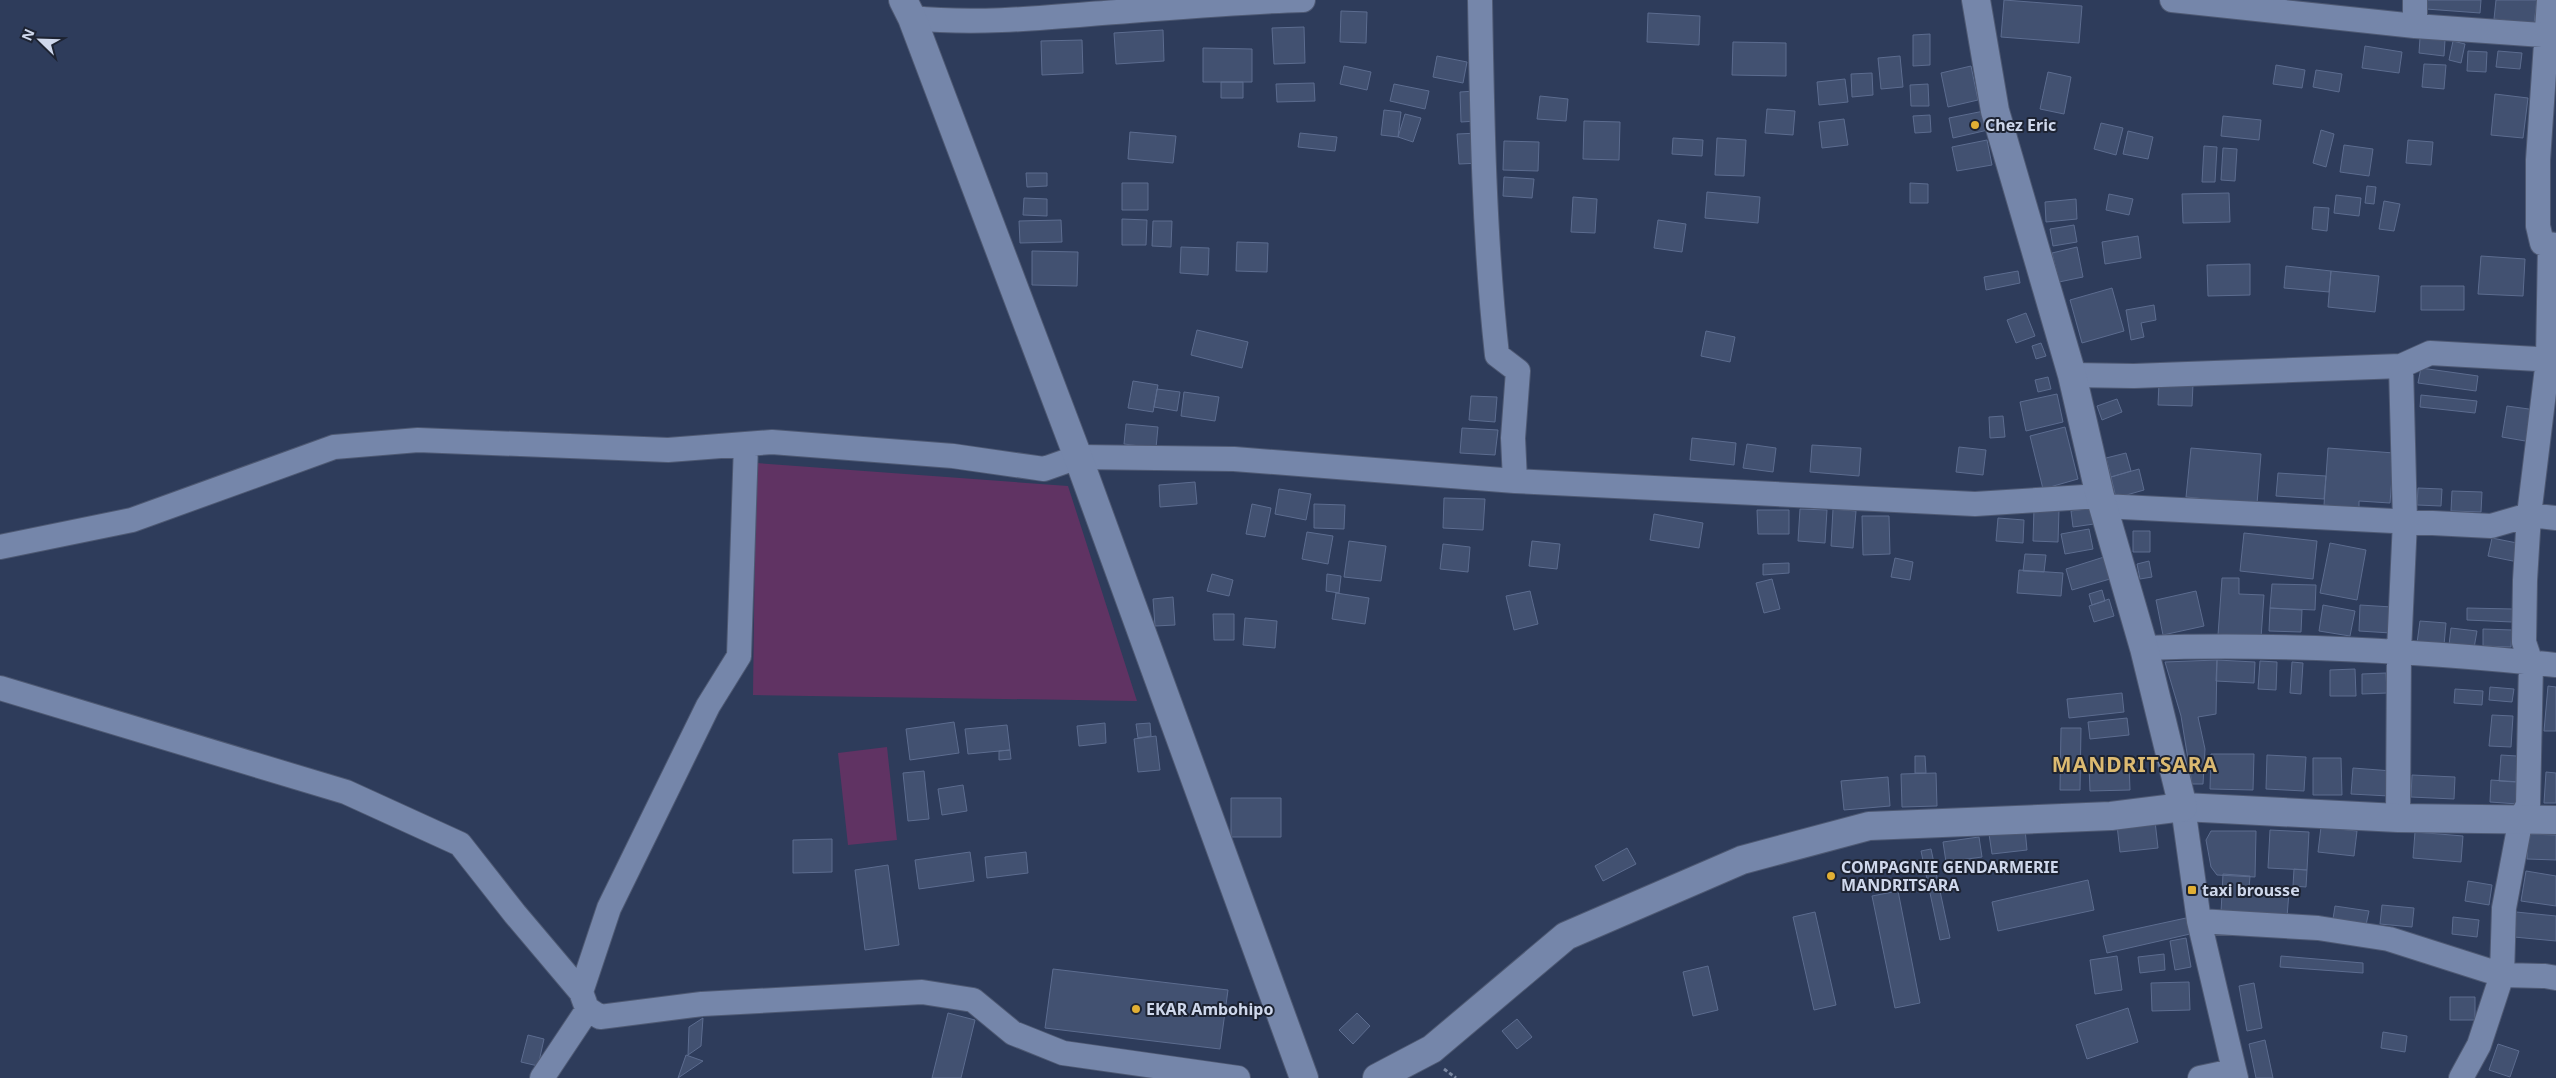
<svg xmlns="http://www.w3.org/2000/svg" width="2556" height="1078" viewBox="0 0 2556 1078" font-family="'Noto Sans',sans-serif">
<rect width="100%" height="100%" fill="#2e3c5b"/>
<!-- pitch -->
<path fill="#603363" d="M756,463L1068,486L1137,701L753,695Z
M887,747L897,840L848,845L838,753Z"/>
<!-- building -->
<path fill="#425171" stroke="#5c6c8f" d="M2004,0L2082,6L2079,43L2001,37Z
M2427,0H2481L2480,13L2426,9Z
M2496,0H2537L2534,24L2494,19Z
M1341,11L1367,12L1366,43L1340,42Z
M1648,13L1700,16L1699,45L1647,42Z
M1304,27L1305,63L1274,64L1272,28Z
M1163,30L1164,61L1116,64L1114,33Z
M1930,34V65L1913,66V35Z
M2420,38L2445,40L2444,56L2419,53Z
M1082,40L1083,73L1042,75L1041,41Z
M2453,41L2465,44L2461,63L2449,60Z
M1733,42L1786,43V76L1732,75Z
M2365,46L2402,52L2399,73L2362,68Z
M1203,48L1252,49V82H1203Z
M2468,51L2487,52L2486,72L2467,71Z
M2498,51L2522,53L2520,69L2496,67Z
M1437,56L1467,62L1463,83L1433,77Z
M1900,56L1903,87L1881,89L1878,58Z
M2424,64L2446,65L2444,89L2422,87Z
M2276,65L2305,70L2302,88L2273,84Z
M1344,66L1371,72L1367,90L1340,84Z
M1971,66L1978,100L1948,107L1941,73Z
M2316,70L2342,74L2339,92L2313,87Z
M2048,72L2071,77L2064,114L2040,109Z
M1872,73L1873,95L1852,97L1851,74Z
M1845,79L1848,102L1819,105L1817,82Z
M1221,82H1243V98H1221Z
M1314,83L1315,101L1277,102L1276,84Z
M1394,84L1429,91L1425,109L1390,101Z
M1928,84L1929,106H1911L1910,85Z
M1475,91L1477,121L1461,122L1460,92Z
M2495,94L2528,98L2523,138L2491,135Z
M1540,96L1568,99L1566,121L1537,119Z
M1767,109L1795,111L1793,135L1765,133Z
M1384,110L1401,112L1398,137L1381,135Z
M1984,111L1988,130L1953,138L1949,118Z
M1405,114L1421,118L1413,142L1398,137Z
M1930,115L1931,132L1915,133L1913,116Z
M2223,116L2261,120L2259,140L2221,136Z
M1844,119L1848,145L1822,148L1819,122Z
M1584,121L1620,122L1619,160L1583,159Z
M2101,123L2123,128L2116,155L2094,149Z
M2321,130L2334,134L2326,167L2313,163Z
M2128,131L2153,137L2148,159L2123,154Z
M1130,132L1176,136L1173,163L1128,159Z
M1300,133L1337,137L1335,151L1298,147Z
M1479,133L1481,163L1459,164L1457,134Z
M1673,138L1703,140L1702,156L1672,154Z
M1717,138L1746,140L1744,176L1715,175Z
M1987,140L1992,165L1957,171L1952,147Z
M2408,140L2433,142L2431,165L2406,163Z
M1504,141L1539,142L1538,171L1503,170Z
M2344,145L2373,149L2369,176L2340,172Z
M2204,146L2217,147L2215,182H2202Z
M2223,148L2237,149L2235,181L2221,180Z
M1026,173H1047V186L1027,187Z
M1504,177L1534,179L1532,198L1503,196Z
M1122,183H1148V210H1122Z
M1910,183L1928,184V203H1910Z
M2367,186L2376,187L2374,204L2365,203Z
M1707,192L1760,197L1758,223L1705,218Z
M2229,193L2230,222L2183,223L2182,194Z
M2109,194L2133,199L2129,215L2106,210Z
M2336,195L2361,198L2359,216L2334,213Z
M1573,197L1597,199L1595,233L1571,232Z
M1024,198L1047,199V216L1023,215Z
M2076,199L2077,219L2046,222L2045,202Z
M2384,201L2400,204L2394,231L2379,229Z
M2314,207L2329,208L2327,231L2312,229Z
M1122,219L1147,220L1146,245H1122Z
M1061,220L1062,242L1020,243L1019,221Z
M1658,220L1686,224L1682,252L1654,248Z
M1153,221H1172L1171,247L1152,246Z
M2074,225L2077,242L2053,246L2050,229Z
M2138,236L2141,258L2105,264L2102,242Z
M1237,242L1268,243L1267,272L1236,271Z
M1181,247L1209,248L1208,275L1180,273Z
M2077,247L2083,277L2059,282L2052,253Z
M1032,251L1078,252L1077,286L1032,285Z
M2481,256L2525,259L2523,296L2478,294Z
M2250,264V295L2208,296L2207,265Z
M2286,266L2331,271L2329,292L2284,288Z
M2018,271L2020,283L1986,290L1984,277Z
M2331,271L2379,276L2375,312L2328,307Z
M2421,286H2464V310H2421Z
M2112,288L2124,331L2082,343L2070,300Z
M2154,305L2156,320L2141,323L2144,337L2131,340L2126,310Z
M2026,313L2035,336L2016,343L2007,320Z
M1197,330L1248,342L1242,368L1191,355Z
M1706,331L1735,337L1730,362L1701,356Z
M2041,343L2046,356L2036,359L2032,346Z
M2421,368L2478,376L2476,391L2418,383Z
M2048,377L2051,389L2038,392L2035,380Z
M1133,381L1158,385L1153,412L1128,408Z
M2159,383L2193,384L2192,406L2158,405Z
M1157,389L1180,392L1177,411L1154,407Z
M1184,392L1219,397L1215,421L1181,416Z
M2057,394L2063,422L2026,431L2020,402Z
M2421,395L2477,401L2475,413L2420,407Z
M1471,396L1497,397L1495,422L1469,420Z
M2117,399L2122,412L2102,420L2097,406Z
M2507,406L2536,410L2531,442L2502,437Z
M2003,416L2005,437L1990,438L1989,417Z
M1126,424L1158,427L1156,448L1124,444Z
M2065,427L2078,479L2043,489L2030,436Z
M1462,428L1498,430L1495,455L1460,453Z
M1692,438L1736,443L1734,465L1690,460Z
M1747,444L1776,448L1773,472L1743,468Z
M1812,445L1861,448L1859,476L1810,472Z
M1959,447L1986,450L1983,475L1956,472Z
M2191,448L2261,454L2257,504L2186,497Z
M2328,448L2394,453L2390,503L2359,501V508L2324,505Z
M2126,453L2131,471L2111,477L2106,458Z
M2139,469L2144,490L2116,498L2111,477Z
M2278,473L2326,476L2324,499L2276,496Z
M1195,482L1197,504L1160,507L1159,485Z
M2418,488L2442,489L2441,506L2417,505Z
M1279,489L1311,494L1306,520L1275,514Z
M2452,491L2482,492L2481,512L2451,511Z
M1444,498L1485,499L1483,530L1443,528Z
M1252,504L1271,508L1265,537L1246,534Z
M1314,504L1345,505L1344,529L1314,528Z
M2034,508L2059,510L2058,542L2033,541Z
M2093,508L2094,524L2073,527L2071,511Z
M1800,509L1827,510L1825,543L1798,541Z
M1833,509L1856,511L1853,548L1831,546Z
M1757,510H1789V534H1758Z
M1654,514L1703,523L1699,548L1650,540Z
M1862,516H1889L1890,554L1863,555Z
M1998,518L2024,520L2023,543L1996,541Z
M2089,529L2093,549L2065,554L2061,534Z
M2133,531H2150V552H2133Z
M1307,532L1333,536L1328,564L1302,559Z
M2244,533L2317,541L2313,579L2240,571Z
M2492,538L2522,544L2518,562L2488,556Z
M1349,541L1386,546L1381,581L1344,577Z
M1532,541L1560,544L1557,569L1529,566Z
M2330,543L2366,550L2357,600L2320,593Z
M1443,544L1470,547L1468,572L1440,569Z
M2025,554L2046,555L2044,572L2023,571Z
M2104,557L2110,579L2072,590L2066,569Z
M1895,558L1913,562L1910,580L1891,577Z
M2149,561L2152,577L2140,579L2137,564Z
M1789,563V573L1763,575V564Z
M2019,570L2063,573L2061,596L2017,593Z
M1212,574L1233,580L1229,596L1207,591Z
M1327,574L1341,576L1339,593L1326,591Z
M2222,578H2239V594L2264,595L2261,638L2218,635Z
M1772,579L1780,609L1764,613L1756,583Z
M2272,584L2316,585L2315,610L2270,608Z
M2102,590L2105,601L2092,605L2089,594Z
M1530,591L1538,624L1514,630L1506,596Z
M2196,591L2204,626L2163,635L2156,600Z
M1336,593L1369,598L1365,624L1332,619Z
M1173,597L1175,625L1155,626L1153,599Z
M2109,599L2114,616L2094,622L2089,606Z
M2323,605L2355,611L2350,636L2319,631Z
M2360,605L2392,607L2391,633L2359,631Z
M2270,608L2302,610L2301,632L2269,631Z
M2467,608L2513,609L2512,622L2467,620Z
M1213,614H1234V640H1214Z
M1245,618L1277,621L1275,648L1243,645Z
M2420,621L2446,623L2444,645L2417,643Z
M2451,628L2477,631L2474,648L2449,645Z
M2483,629L2512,630L2511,647L2483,646Z
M2217,660L2255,662L2254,683L2216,681Z
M2217,660L2216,714L2198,717L2205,749L2203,784H2192L2181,716L2165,662Z
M2260,661L2277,662L2276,690L2258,689Z
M2292,662L2303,663L2301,694L2290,693Z
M2355,669L2356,696H2330V670Z
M2386,673L2387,693L2362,694V674Z
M2548,686L2556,687V731H2544Z
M2490,687L2514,689L2512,702L2489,700Z
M2455,689L2483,691L2482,705L2454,703Z
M2122,693L2124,712L2069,718L2067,699Z
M2492,715L2513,716L2511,747L2489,746Z
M2127,718L2129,735L2090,739L2088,722Z
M954,722L959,753L910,760L906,729Z
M1105,723L1106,743L1079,746L1077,726Z
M1150,723L1151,736L1138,738L1136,724Z
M1007,725L1010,750L968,754L965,729Z
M2061,728H2081L2080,790H2060Z
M1156,736L1160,770L1138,772L1134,739Z
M1010,750L1011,759L999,760V751Z
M2211,754H2254L2253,790L2210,789Z
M2267,755L2306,757L2304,791L2266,789Z
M2501,755L2517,756L2516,782L2499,781Z
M1915,756H1925L1926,773H1915Z
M2313,758H2341L2342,795H2313Z
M2129,764L2130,790L2090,791L2089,765Z
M2353,768L2392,771L2389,796L2351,794Z
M924,771L929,819L908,821L903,773Z
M2546,772L2556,773V803H2544Z
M1936,773L1937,806L1902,807L1901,774Z
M2412,775L2455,777L2454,799L2411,797Z
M1888,777L1890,806L1844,810L1841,781Z
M2491,780L2520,782L2518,804L2490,802Z
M963,785L967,811L942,815L938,789Z
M1231,798H1281V837H1231Z
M2155,821L2158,848L2120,852L2117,825Z
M2321,827L2357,831L2354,856L2318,852Z
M2025,829L2027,850L1992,854L1989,834Z
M2270,830L2309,832L2307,870L2268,868Z
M2211,831H2256L2255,877L2217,875L2211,867L2206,840Z
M2415,832L2463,836L2461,862L2413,858Z
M2528,834L2556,835V860L2527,859Z
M1979,837L1982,857L1946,862L1943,842Z
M832,839V872L793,873V840Z
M1627,848L1636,864L1603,881L1595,866Z
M1931,849L1950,938L1940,940L1921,851Z
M970,852L974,881L919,889L915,860Z
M1026,852L1028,873L987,878L985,857Z
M888,865L899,945L865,950L855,870Z
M2294,869L2307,870L2306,887L2293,886Z
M2526,871L2556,876V906L2521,901Z
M2223,874L2250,876L2249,889L2289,892L2287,917L2221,912Z
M2088,880L2094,910L1998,931L1992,902Z
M2468,881L2492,885L2489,905L2465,901Z
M1898,891L1920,1003L1895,1008L1872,896Z
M2382,905L2414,908L2412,927L2380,924Z
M2335,906L2369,911L2366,925L2333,919Z
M1815,912L1836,1005L1814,1010L1793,917Z
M2516,912L2556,916V941L2514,937Z
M2453,917L2479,920L2477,937L2452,934Z
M2186,918L2190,934L2107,953L2103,936Z
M2186,938L2191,967L2175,970L2170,941Z
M2164,954L2165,970L2140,973L2138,957Z
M2117,956L2122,990L2095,994L2090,960Z
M2281,956L2363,963V973L2280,967Z
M1708,966L1718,1010L1693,1016L1683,972Z
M1053,969L1228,990L1220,1049L1045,1028Z
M2189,982L2190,1010L2152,1011L2151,983Z
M2254,983L2262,1028L2247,1031L2239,986Z
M2450,997H2475V1020H2450Z
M2128,1008L2138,1042L2087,1059L2076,1025Z
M948,1013L975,1020L961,1078H932Z
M1357,1013L1370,1026L1353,1044L1339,1030Z
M703,1018L701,1046L688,1055L689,1027Z
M1517,1019L1532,1037L1517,1049L1502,1031Z
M2383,1032L2407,1036L2405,1052L2381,1048Z
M528,1035L544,1039L538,1066L521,1062Z
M2265,1040L2273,1078H2256L2249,1044Z
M2498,1044L2519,1051L2510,1077L2489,1070Z
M686,1055L703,1061L678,1078Z"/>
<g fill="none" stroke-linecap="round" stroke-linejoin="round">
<defs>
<path id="minor" d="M1480,0C1482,119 1484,237 1497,355L1518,371L1513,438L1515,481
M2172,0L2415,26L2556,36
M2415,0V26
M2549,0L2538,160V226L2542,243L2556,245
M912,18C972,24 1031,19 1090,14C1161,9 1232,2 1303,0
M2072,375L2134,376L2401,366L2430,353L2556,360
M2103,506L2491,526L2529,515L2556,518
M0,547L132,520L334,447L418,440L668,450L772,442L953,456L1044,469L1078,457L1234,459L1515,481L1975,504L2100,496
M2144,648C2282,643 2419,651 2556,665
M0,688L346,792L460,844L515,914L581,992
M2183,807L2199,921L2236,1078
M2398,818L2399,651L2405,521L2401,366
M2199,921L2318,928L2389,939L2502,975L2545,976L2556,978
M585,1003L581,992L609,908L708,706L739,656L746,444
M542,1078L588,1009L600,1017L702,1004L922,992L973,1000L1013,1033L1063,1053L1238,1078
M2200,1078L2233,1071
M2461,1078L2479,1045L2502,975L2504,908L2521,818L2528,805L2531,663L2524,642L2525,580L2529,515L2548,360L2550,244"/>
<path id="tertiary" d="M903,0L912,18L1078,457L1304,1078
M2183,807L2398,818L2556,820"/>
<path id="secondary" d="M1377,1078L1432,1049L1566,936L1742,860L1869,826L2111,816L2183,807L2144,648L2100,496L2072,375L1995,111L1976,0"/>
</defs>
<!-- minor casing -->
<use href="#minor" stroke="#4e5973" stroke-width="26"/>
<!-- tertiary casing -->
<use href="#tertiary" stroke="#4e5973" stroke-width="30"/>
<!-- secondary casing -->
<use href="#secondary" stroke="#4e5973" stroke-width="30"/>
<!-- path -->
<path stroke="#7a86a0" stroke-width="3" stroke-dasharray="4 2.5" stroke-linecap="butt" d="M1444,1069L1456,1078"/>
<!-- minor -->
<use href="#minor" stroke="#7586aa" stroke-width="24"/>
<!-- tertiary -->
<use href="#tertiary" stroke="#7586aa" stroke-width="28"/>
<!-- secondary -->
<use href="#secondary" stroke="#7586aa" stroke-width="28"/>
</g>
<!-- markers -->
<g fill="#e1af34" stroke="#1d2332" stroke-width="2">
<circle cx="1975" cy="125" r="5"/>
<circle cx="1831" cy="876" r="5"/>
<rect x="2187" y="885" width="10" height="10" rx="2.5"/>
<circle cx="1136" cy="1009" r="5"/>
</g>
<g text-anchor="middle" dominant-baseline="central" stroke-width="4" stroke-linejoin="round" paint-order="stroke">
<!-- poi labels -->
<g font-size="16" font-weight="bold" fill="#cfd8ec" stroke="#1d2332" text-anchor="start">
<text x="1985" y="125">Chez Eric</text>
<text x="1841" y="867">COMPAGNIE GENDARMERIE<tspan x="1841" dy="18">MANDRITSARA</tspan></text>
<text x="2202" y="890">taxi brousse</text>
<text x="1146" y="1009">EKAR Ambohipo</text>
</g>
<!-- district labels -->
<g font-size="21" font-weight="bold" letter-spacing="1" fill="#dcba71" stroke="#1d2332">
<text x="2135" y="764">MANDRITSARA</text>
</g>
</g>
<!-- north arrow -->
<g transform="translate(40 40) rotate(293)" stroke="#1d2332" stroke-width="4" paint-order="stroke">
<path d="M0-4L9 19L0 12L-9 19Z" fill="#cfd8ec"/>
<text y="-8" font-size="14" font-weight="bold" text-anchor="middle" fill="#cfd8ec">N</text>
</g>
</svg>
